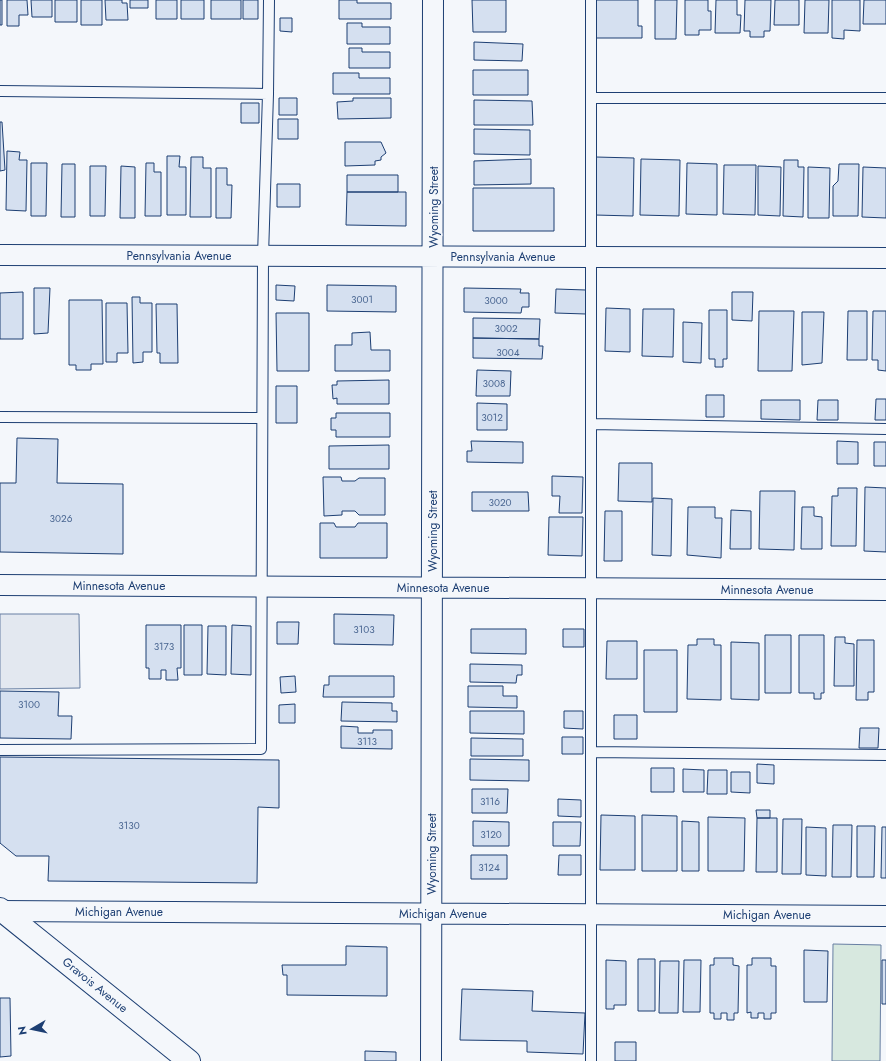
<svg xmlns="http://www.w3.org/2000/svg" width="886" height="1061" viewBox="0 0 886 1061" font-family="Jost,sans-serif">
<rect width="100%" height="100%" fill="#f4f7fb"/>
<!-- grass -->
<path fill="#d7e8df" stroke="#687fa3" d="M833,944L881,945L880,1061H832Z"/>
<!-- parking -->
<path fill="#e3e8f0" stroke="#687fa3" d="M0,614H79L80,688L0,689Z"/>
<!-- building -->
<path fill="#d5e0f0" stroke="#1d3f73" d="M0,0H2V25H0Z
M7,0H27L28,15H19V26H7Z
M31,0H52V17H32Z
M55,0H77V22H55Z
M81,0H102V25H81Z
M105,0H122V3H127L128,20H106Z
M130,0H148V8H130Z
M156,0H177V19H156Z
M181,0H204V19H181Z
M211,0H241V19H211Z
M243,0H258V19H243Z
M339,0H357V3H391V19H339Z
M472,0H506V32H473Z
M595,0H638V26H642V38H595Z
M655,0H677L676,39H655Z
M685,0H708V11H711V30H699V35H685Z
M716,0H737V15H741L740,33H715Z
M745,0H771L770,31H764V37H750V31H744Z
M775,0H799V25H774Z
M805,0H829L828,33H804Z
M832,0H860V31L844,30V39L832,38Z
M864,0H886V24H863Z
M280,18H292V32L280,31Z
M347,23H362V27H390V44H347Z
M474,42L523,44L522,61L474,60Z
M349,48H362V52H390V68H349Z
M473,70H528V95H473Z
M333,73H359V78H390V94H333Z
M279,98H297V115H279Z
M353,98H391V118L338,119L337,102L353,101Z
M474,100L532,101L533,125H474Z
M241,103H259V123H241Z
M278,119H298V139H278Z
M0,122H2L5,170L0,171Z
M474,129L530,130V155L474,154Z
M345,142H381L386,153L381,157V160L375,161V165L345,166Z
M7,151L20,152L19,160H27L26,211L6,210Z
M167,156H180L179,167H186V215H167Z
M191,157H203V168H211V217H190Z
M596,157L634,158L633,216L595,215Z
M531,159V184L474,185V161Z
M641,159L680,160L679,216L640,215Z
M784,160H798V167H804L803,217L783,216Z
M31,163H47L46,216H31Z
M146,163H154V172H161V216H145Z
M687,163L717,164V215L686,214Z
M62,164H75V217H61Z
M839,164H859L858,216H833V186L838,181Z
M724,165H756L755,215L723,214Z
M90,166H106L105,216H90Z
M121,166L135,167V218H120Z
M758,166L781,167L780,216L758,215Z
M808,167L830,168L829,218H808Z
M863,167L886,168V218L862,217Z
M216,168H227V185H232L231,218H216Z
M347,175H398V192H347Z
M277,184H300V207H277Z
M473,188H554V231H473Z
M347,192H406V226L346,225Z
M276,285L295,286L294,301L276,300Z
M327,285L396,286V312L327,311Z
M34,288H50L48,333L34,334Z
M464,288L521,289L520,293H529V307H522L521,313L464,312Z
M556,289L586,290V314L555,313Z
M23,292V339H0V293Z
M732,292H753L752,321L732,320Z
M132,297H140V303H152V352H143V362L133,363Z
M69,300H102L103,364H91V370H76V365H69Z
M106,303H127L128,353H117V362H106Z
M156,304H177L178,363H160V353H157Z
M606,308L630,309V352L605,351Z
M643,309H674L673,357L642,356Z
M709,310H727V359H723V367H715V359H709Z
M759,311H794L792,371H758Z
M848,311H867V360H847Z
M873,311H886V371L878,370V360H872Z
M802,312H824L822,363L802,365Z
M276,313H309V371H277Z
M473,318L540,319L539,339L473,338Z
M683,322L702,323L701,363L683,362Z
M370,332L371,350H390V371H335V345H352V333Z
M473,338L539,339V346H543L542,359L473,358Z
M477,370L511,371L510,396H476Z
M389,380V404H337V398L333,399L332,385H337V381Z
M276,386H297V423H276Z
M706,395H724V417H706Z
M876,399H886V420H875Z
M761,400H800V420L761,419Z
M818,400H838V420H817Z
M477,403L507,404V430H477Z
M336,413H390V437H336V430H331V418H336Z
M17,438L58,439L57,483L123,484V554L0,552V483H16Z
M471,441L523,442V463L467,462V451H472Z
M837,441L858,442V464H837Z
M874,442H886V466H874Z
M389,445V469H329V446Z
M619,463H652V502L618,501Z
M552,476L583,477L582,513H559L560,496H552Z
M323,477H341L342,481H355L359,478H385V515H359L355,511H342V515L324,516Z
M865,487L886,488V552L864,551Z
M838,488H857L856,546H831L832,496H838Z
M760,491H795L794,550L759,549Z
M472,492H528L529,511H472Z
M653,498L672,499L671,556L652,555Z
M688,507H715V518H722L721,558L687,555Z
M802,507H814V516L822,517V549H801Z
M731,510L751,511V549H730Z
M605,511H622V561H604Z
M549,517H583L582,556L548,555Z
M320,523H334L336,527H355L358,523H387V558H320Z
M334,614L394,615L393,645L334,644Z
M277,622H299L298,644H277Z
M146,625H181V668H177L178,680H166V670H161V679H149V668H146Z
M184,625H202V675H184Z
M232,625L251,626V675L231,674Z
M208,626H226V675L207,674Z
M471,629H526V654L471,653Z
M563,629H584V647H563Z
M765,635H791V693H765Z
M799,635H824V693H821V699H814V693H799Z
M835,637H845V643L854,644V686H834Z
M697,639H714V645H721V700L687,699L688,645H697Z
M857,640H874V692H868V700H856Z
M607,641H637V679H606Z
M731,642L759,643V700L731,699Z
M644,650H677V712H644Z
M470,664L522,665V675H517L516,683L470,682Z
M295,676L296,692L281,693L280,677Z
M329,676H394V697H323L324,685H329Z
M468,686H503V696H517V708L468,707Z
M0,691L59,692L58,716H72L71,739L0,738Z
M342,702L392,703V711H397V722L341,721Z
M295,704V723H279V705Z
M470,711H524V734L470,733Z
M564,711H583V729L564,728Z
M614,715H637V739H614Z
M341,726L358,727V733H373V730H392V749L341,748Z
M860,728H879L878,748H859Z
M562,737H583V754H562Z
M471,738L523,739V756H471Z
M0,757L279,760V808L258,807L257,883L48,881L49,856H16L0,843Z
M470,759L529,760V781L470,780Z
M757,764L774,765V784L757,783Z
M651,768H674V792H651Z
M683,769L704,770V792H683Z
M708,770H727V794H707Z
M731,772H750V793L731,792Z
M472,789H508L507,813H472Z
M558,799L581,800V817L558,816Z
M756,810H770V818H757Z
M601,815L635,816V870H600Z
M642,815L677,816V871H642Z
M708,817L745,818L744,871H708Z
M757,818H777V872H756Z
M783,819H802L801,874H782Z
M473,821L509,822V846H473Z
M682,821L699,822V871H682Z
M553,822H581L580,846H553Z
M833,825H852L851,877H832Z
M857,826H875L874,877H857Z
M806,827L826,828V876L806,875Z
M882,827H886V878H881Z
M471,855H507V879H471Z
M559,855H581V875H558Z
M346,946L387,947V996L287,995V975H283L282,965H346Z
M804,950L828,951L827,1002H804Z
M714,958H733V965L739,966L738,1013H734V1020H727V1013H721V1019H714V1013H710V965H714Z
M752,958H771V966H776V1013H771V1019H764V1013H758V1018H751V1012L747,1013V965H752Z
M638,959H655V1011H638Z
M606,960L626,961V1005H614V1009H606Z
M684,960H701L700,1012H683Z
M882,960H886V1004H882Z
M660,961H679L678,1013H659Z
M462,989L533,991L532,1011L585,1013L583,1054L527,1052V1041L460,1040Z
M0,998H10L11,1056L0,1057Z
M615,1042H636V1061H615Z
M365,1051L396,1052V1061H365Z"/>
<g fill="none" stroke-linecap="round" stroke-linejoin="round">
<defs>
<path id="service" d="M0,91L268,94
M592,98H886
M0,417L262,418
M591,424L886,429
M0,750L261,749L263,256L268,94L269,0
M591,752L886,755
M591,1061V0"/>
<path id="minor" d="M0,255L886,258
M0,585L886,590
M0,911L886,916
M431,1061L433,0"/>
<path id="primary" d="M0,909L189,1061"/>
</defs>
<!-- service casing -->
<use href="#service" stroke="#1d3f73" stroke-width="12"/>
<!-- minor casing -->
<use href="#minor" stroke="#1d3f73" stroke-width="22"/>
<!-- primary casing -->
<use href="#primary" stroke="#1d3f73" stroke-width="24"/>
<!-- service -->
<use href="#service" stroke="#f4f7fb" stroke-width="10"/>
<!-- minor -->
<use href="#minor" stroke="#f4f7fb" stroke-width="20"/>
<!-- primary -->
<use href="#primary" stroke="#f4f7fb" stroke-width="22"/>
</g>
<g text-anchor="middle" dominant-baseline="central" stroke-width="3" stroke-linejoin="round" paint-order="stroke">
<!-- number labels -->
<g font-size="10" fill="#4b6792">
<text x="362" y="299">3001</text>
<text x="496" y="300">3000</text>
<text x="506" y="328">3002</text>
<text x="508" y="352">3004</text>
<text x="494" y="383">3008</text>
<text x="492" y="417">3012</text>
<text x="500" y="502">3020</text>
<text x="61" y="518">3026</text>
<text x="364" y="629">3103</text>
<text x="164" y="646">3173</text>
<text x="29" y="704">3100</text>
<text x="367" y="741">3113</text>
<text x="490" y="801">3116</text>
<text x="129" y="825">3130</text>
<text x="491" y="834">3120</text>
<text x="489" y="867">3124</text>
</g>
<!-- street labels -->
<g font-size="12" fill="#1d3f73" stroke="#f4f7fb">
<text transform="translate(434 207) rotate(-90)">Wyoming Street</text>
<text x="179" y="256">Pennsylvania Avenue</text>
<text x="503" y="257">Pennsylvania Avenue</text>
<text transform="translate(433 531) rotate(-90)">Wyoming Street</text>
<text x="119" y="586">Minnesota Avenue</text>
<text x="443" y="588">Minnesota Avenue</text>
<text x="767" y="590">Minnesota Avenue</text>
<text transform="translate(432 854) rotate(-90)">Wyoming Street</text>
<text x="119" y="912">Michigan Avenue</text>
<text x="443" y="914">Michigan Avenue</text>
<text x="767" y="915">Michigan Avenue</text>
<text transform="translate(95 985) rotate(39)">Gravois Avenue</text>
</g>
</g>
<!-- north arrow -->
<g transform="translate(32 1029) rotate(261)" stroke="#f4f7fb" stroke-width="3" paint-order="stroke">
<path d="M0-3L7 15L0 10L-7 15Z" fill="#1d3f73"/>
<text y="-6" font-size="11" font-weight="bold" text-anchor="middle" fill="#1d3f73">N</text>
</g>
</svg>
